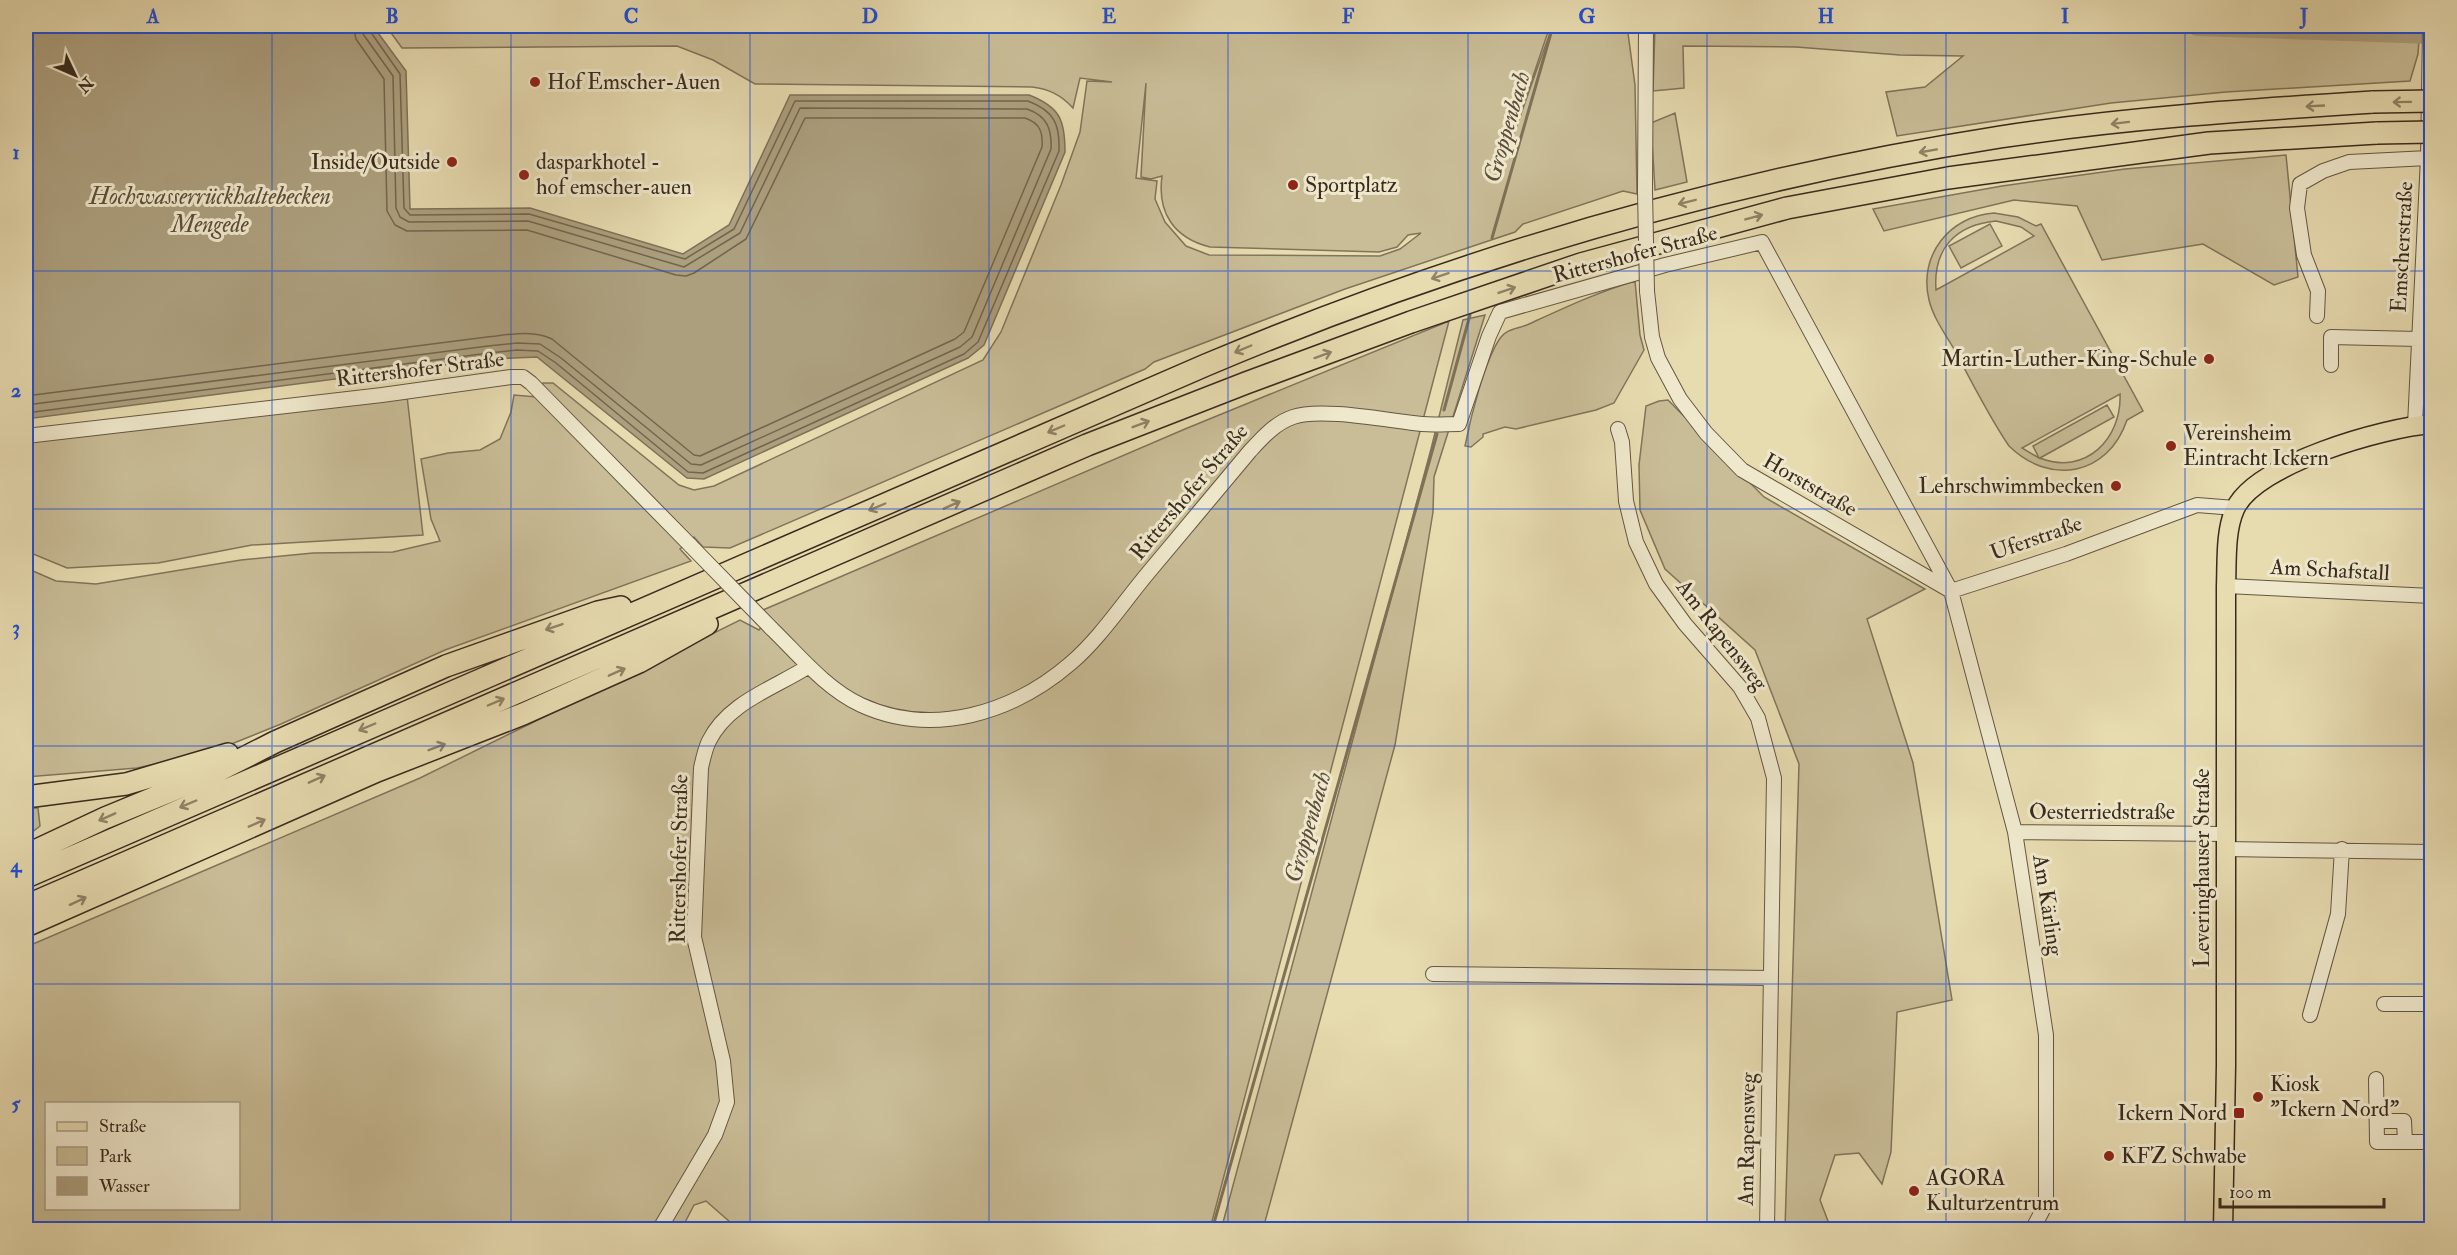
<svg xmlns="http://www.w3.org/2000/svg" width="2457" height="1255" viewBox="0 0 2457 1255" font-family="'IM FELL Double Pica',serif">
<rect width="100%" height="100%" fill="#e7dbb0"/>
<filter id="stains"><feTurbulence type="fractalNoise" baseFrequency=".00333" numOctaves="4"/><feColorMatrix values="0 0 0 0 .2 0 0 0 0 .09 0 0 0 0 .02 0 0 0 .5 -.17"/></filter>
<radialGradient id="worn" r=".72"><stop offset=".6" stop-color="#630" stop-opacity="0"/><stop offset="1" stop-color="#630" stop-opacity=".3"/></radialGradient>
<!-- green -->
<path fill="#c9bd97" stroke="#81745a" stroke-width="1.5" fill-rule="evenodd" d="M386,26H1550L1505,159L1552,27L1627,26L1635,85L1637,194L1623,191L1523,224L1515,232L1345,289L1154,362L1145,369L730,548L703,547L694,537L680,549L691,561L445,650L281,724L214,751L137,768L26,777V568L56,581L96,584L241,560L313,553L393,552L440,541L431,519L421,459L448,453L480,450L500,439L511,412L514,395L537,397L541,392L543,383H553L679,485L694,490L714,486L983,360L1001,332L1061,185L1080,132L1087,81L1112,82L1080,78L1073,108C1061,95 1049,89 1032,87L755,84L713,60L677,46L402,48ZM1146,83L1141,177L1151,179L1162,176C1157,213 1174,238 1210,247L1379,252L1397,247L1408,235L1421,233L1400,249L1380,256L1209,255L1186,246L1165,222L1155,199L1157,181L1136,178Z
M1655,26H2420L2418,54L2410,81L2226,92L2111,103L1897,136L1886,92L1925,87L1963,56L1900,55L1796,47L1683,46L1684,88L1653,91Z
M1675,113L1687,182L1655,190L1651,123Z
M2286,155L2298,277L2274,285L2203,244L2102,260L2077,206L2014,200L1884,231L1873,209L2002,186L2125,169Z
M1994,213L2018,217L2036,226L2041,224L2143,411L2127,420C2108,476 2050,486 2009,446C1988,415 1972,382 1954,349C1945,334 1933,317 1929,300C1918,255 1950,216 1994,213ZM1996,221L2021,227L2034,236L1936,290C1933,249 1955,225 1996,221ZM2120,394C2122,439 2085,476 2040,458L2114,417L2107,405L2033,446L2039,458L2022,448Z
M1990,224L2002,246L1961,268L1949,246Z
M1635,281L1640,335L1644,350L1614,403L1596,410L1516,429L1505,427L1483,434V437L1471,447L1465,446C1470,420 1485,358 1501,337C1508,328 1518,329 1529,324C1564,308 1598,292 1635,281Z
M1485,315L1434,477L1433,512L1395,745L1263,1229L1221,1230L1431,449L1463,320Z
M1449,321L1210,1229H738L706,1201L694,1205L681,1230L26,1229L28,1078L26,1073V947L420,778L740,620L759,630L768,618L763,610L1185,429ZM46,1104H238V1208H46Z
M407,396L423,535L252,545L158,563L67,568L26,551V443C153,427 280,414 407,396Z
M1668,400L1764,497L1925,589L1867,619L1913,763L1952,1000L1897,1012L1891,1152L1882,1184L1859,1153L1835,1155L1820,1200L1831,1229H1785L1799,764L1755,650L1665,569L1640,510L1639,465L1646,406L1659,401Z
M26,808H38L40,826L26,837Z"/>
<!-- water -->
<path fill="#ac9f7e" stroke="#7e7157" stroke-width="1.5" d="M26,26H373L406,71L410,209L530,208L683,254L729,225L790,95H1029C1060,107 1065,120 1065,152L984,345L968,358L704,479L687,478L537,357L490,359L26,419Z"/>
<g fill="none" stroke-linecap="round" stroke-linejoin="round">
<!-- shore -->
<path stroke="#72654e" stroke-width="1.5" d="M26,396L487,337C507,335 533,329 552,339L694,455L700,456L955,339L964,332L1042,147C1043,132 1040,123 1025,118H805L746,239L694,273L686,276L676,275L527,230L407,231L395,225L387,211L384,79L356,39L353,26
M26,405L488,346L517,343L540,344L561,358L691,464L701,465L960,347L972,337L1051,149C1052,129 1047,116 1027,109L800,108L740,233L684,267L528,221L409,222L400,217L396,208L393,76L363,34L362,26
M26,413L489,353L517,350L538,351L556,363L688,472L703,473L964,354L978,342L1059,151C1060,124 1054,111 1028,101H795L734,229L685,259L529,214L410,215L404,208L400,74L370,31L369,26"/>
<!-- stream -->
<path stroke="#7e7157" stroke-width="3" d="M1492,238L1553,26
M1444,410L1470,315
M1212,1230L1437,434"/>
<!-- river -->
<path stroke="#ac9f7e" stroke-width="20" d="M2197,26L2432,34"/>
<defs>
<path id="minor" d="M1645,191L1646,26
M1647,291L1652,337L1658,358L1680,399L1706,433L1742,470L1951,591
M2317,316L2318,291L2304,255L2297,208L2300,184L2323,171L2349,162L2428,158
M2331,365V337L2418,339
M2415,425L2428,158L2430,26
M1618,429L1622,442L1626,501L1636,542L1656,584L1685,624L1740,687L1758,718L1774,778L1767,1230
M26,436L382,395L511,377H523L531,383L691,546
M2226,586L2432,596
M1951,591L2066,554L2197,505L2235,508
M771,628C799,655 825,688 861,705C933,738 1013,713 1071,663C1100,638 1123,603 1148,573C1182,532 1216,492 1250,451C1262,438 1275,423 1293,417C1321,407 1390,421 1422,424C1434,425 1447,424 1459,424L1489,336L1500,312L1665,265L1762,242L1951,591L2015,832L2046,1035V1204L2032,1230
M2015,832L2226,834
M2225,849L2432,852
M1433,974L1771,978
M2384,1004H2432
M2310,1015L2338,914L2342,849
M2376,1079L2377,1142H2432
M2377,1121H2404L2405,1142
M659,1230L715,1135L727,1102L723,1061L694,937L701,768C703,759 705,749 709,741C728,702 775,688 809,666"/>
<path id="major" d="M2223,1230L2226,1065V586C2227,562 2225,531 2235,509C2255,464 2385,427 2432,424"/>
<path id="highway" d="M26,797L126,784L228,754
M26,855L105,818L212,774L275,742L446,666L598,612L621,607
M26,877L1206,365C1460,258 1727,180 2000,137C2124,118 2248,110 2373,102
M26,906L1087,445L1246,383L1411,322L1581,264L1787,208L1948,178L2209,143L2377,133
M26,926L377,771L523,714L639,662L707,624"/>
</defs>
<!-- minor casing -->
<use href="#minor" stroke="#645742" stroke-width="16"/>
<!-- major casing -->
<use href="#major" stroke="#392b1d" stroke-width="21"/>
<!-- highway casing -->
<use href="#highway" stroke="#392b1d" stroke-width="24"/>
<!-- minor -->
<use href="#minor" stroke="#efe8cc" stroke-width="14"/>
<!-- major -->
<use href="#major" stroke="#e7dbb0" stroke-width="18"/>
<!-- highway -->
<use href="#highway" stroke="#e7dbb0" stroke-width="21"/>
<defs>
<path id="minor-bridge" d="M1645,191L1647,291
M691,546L771,628"/>
<path id="highway-bridge" d="M2373,102L2432,101
M2377,133L2432,132"/>
</defs>
<!-- minor-bridge casing -->
<use href="#minor-bridge" stroke="#645742" stroke-width="16" stroke-linecap="butt"/>
<!-- highway-bridge casing -->
<use href="#highway-bridge" stroke="#392b1d" stroke-width="24" stroke-linecap="butt"/>
<!-- minor-bridge -->
<use href="#minor-bridge" stroke="#efe8cc" stroke-width="14"/>
<!-- highway-bridge -->
<use href="#highway-bridge" stroke="#e7dbb0" stroke-width="21"/>
</g>
<!-- one-way arrows -->
<defs><path id="oneway-shaft" d="M-6 0H5M1.5-3L5.5 0L1.5 3" fill="none" stroke-width="1.6" stroke-linecap="round" stroke-linejoin="round" transform="scale(1.5)"/></defs>
<g stroke="#908366">
<use href="#oneway-shaft" transform="translate(2402 102) rotate(179)"/>
<use href="#oneway-shaft" transform="translate(2315 106) rotate(177)"/>
<use href="#oneway-shaft" transform="translate(2120 123) rotate(173)"/>
<use href="#oneway-shaft" transform="translate(1928 151) rotate(170)"/>
<use href="#oneway-shaft" transform="translate(1687 202) rotate(166)"/>
<use href="#oneway-shaft" transform="translate(1754 217) rotate(-15)"/>
<use href="#oneway-shaft" transform="translate(1440 276) rotate(162)"/>
<use href="#oneway-shaft" transform="translate(1507 290) rotate(-19)"/>
<use href="#oneway-shaft" transform="translate(1243 349) rotate(157)"/>
<use href="#oneway-shaft" transform="translate(1323 355) rotate(-20)"/>
<use href="#oneway-shaft" transform="translate(1141 424) rotate(-21)"/>
<use href="#oneway-shaft" transform="translate(1056 429) rotate(157)"/>
<use href="#oneway-shaft" transform="translate(952 505) rotate(-24)"/>
<use href="#oneway-shaft" transform="translate(877 507) rotate(157)"/>
<use href="#oneway-shaft" transform="translate(554 627) rotate(161)"/>
<use href="#oneway-shaft" transform="translate(617 672) rotate(-24)"/>
<use href="#oneway-shaft" transform="translate(496 702) rotate(-23)"/>
<use href="#oneway-shaft" transform="translate(367 727) rotate(157)"/>
<use href="#oneway-shaft" transform="translate(437 747) rotate(-21)"/>
<use href="#oneway-shaft" transform="translate(317 779) rotate(-24)"/>
<use href="#oneway-shaft" transform="translate(188 804) rotate(157)"/>
<use href="#oneway-shaft" transform="translate(107 817) rotate(156)"/>
<use href="#oneway-shaft" transform="translate(257 823) rotate(-24)"/>
<use href="#oneway-shaft" transform="translate(78 901) rotate(-25)"/>
</g>
<!-- grid -->
<path fill="none" stroke="#1d4ed8" stroke-width="1.5" stroke-opacity="0.55" d="M272,26V1230M511,26V1230M750,26V1230M989,26V1230M1228,26V1230M1468,26V1230M1707,26V1230M1946,26V1230M2185,26V1230M26,271H2432M26,509H2432M26,746H2432M26,984H2432"/>
<!-- markers -->
<g fill="#8f2418" stroke="#efe8cc" stroke-width="2">
<circle cx="535" cy="82" r="6"/>
<circle cx="452" cy="162" r="6"/>
<circle cx="524" cy="175" r="6"/>
<circle cx="1293" cy="185" r="6"/>
<circle cx="2209" cy="359" r="6"/>
<circle cx="2171" cy="446" r="6"/>
<circle cx="2116" cy="486" r="6"/>
<circle cx="2258" cy="1097" r="6"/>
<rect x="2233" y="1107" width="12" height="12" rx="3"/>
<circle cx="2109" cy="1156" r="6"/>
<circle cx="1914" cy="1191" r="6"/>
</g>
<g text-anchor="middle" dominant-baseline="central" stroke-width="6" stroke-linejoin="round" paint-order="stroke">
<!-- poi labels -->
<g font-size="22" fill="#392b1d" stroke="#efe8cc" text-anchor="start">
<text x="547" y="82">Hof Emscher-Auen</text>
<text x="440" y="162" text-anchor="end">Inside/Outside</text>
<text x="536" y="162">dasparkhotel -<tspan x="536" dy="25">hof emscher-auen</tspan></text>
<text x="1305" y="185">Sportplatz</text>
<text x="2197" y="359" text-anchor="end">Martin-Luther-King-Schule</text>
<text x="2183" y="433">Vereinsheim<tspan x="2183" dy="25">Eintracht Ickern</tspan></text>
<text x="2104" y="486" text-anchor="end">Lehrschwimmbecken</text>
<text x="2270" y="1084">Kiosk<tspan x="2270" dy="25">"Ickern Nord"</tspan></text>
<text x="2227" y="1113" text-anchor="end">Ickern Nord</text>
<text x="2121" y="1156">KFZ Schwabe</text>
<text x="1926" y="1178">AGORA<tspan x="1926" dy="25">Kulturzentrum</tspan></text>
</g>
<!-- street labels -->
<g font-size="22" fill="#392b1d" stroke="#efe8cc">
<text transform="translate(2402 247) rotate(-87)">Emscherstraße</text>
<text transform="translate(1635 254) rotate(-15)">Rittershofer Straße</text>
<text transform="translate(420 369) rotate(-7)">Rittershofer Straße</text>
<text transform="translate(1810 485) rotate(30)">Horststraße</text>
<text transform="translate(1189 492) rotate(-50)">Rittershofer Straße</text>
<text transform="translate(2036 538) rotate(-19)">Uferstraße</text>
<text transform="translate(2330 570) rotate(3)">Am Schafstall</text>
<text transform="translate(1722 635) rotate(52)">Am Rapensweg</text>
<text x="2102" y="812">Oesterriedstraße</text>
<text transform="translate(679 859) rotate(-89)">Rittershofer Straße</text>
<text transform="translate(2202 868) rotate(-90)">Leveringhauser Straße</text>
<text transform="translate(2048 905) rotate(81)">Am Kärling</text>
<text transform="translate(1747 1139) rotate(-89)">Am Rapensweg</text>
</g>
<!-- water labels -->
<g font-size="24" font-style="italic" fill="#5c4e3a" stroke="#efe8cc">
<text transform="translate(1507 127) rotate(-74)">Groppenbach</text>
<text x="210" y="196">Hochwasserrückhaltebecken<tspan x="210" dy="28">Mengede</tspan></text>
<text transform="translate(1308 827) rotate(-74)">Groppenbach</text>
</g>
</g>
<!-- margin -->
<rect width="2457" height="1255" fill="none" stroke="#e7dbb0" stroke-width="66"/>
<!-- legend -->
<rect x="45" y="1102" width="195" height="108" fill="#efe8cc" stroke="#a69c86" stroke-width="1.5"/>
<rect x="57" y="1122" width="30" height="9" fill="#e7dbb0" stroke="#a69c86" stroke-width="1.5"/>
<text x="99" y="1132" font-size="18" fill="#392b1d">Straße</text>
<rect x="57" y="1147" width="30" height="18" fill="#c9bd97" stroke="#a69c86" stroke-width="1.5"/>
<text x="99" y="1162" font-size="18" fill="#392b1d">Park</text>
<rect x="57" y="1177" width="30" height="18" fill="#ac9f7e" stroke="#a69c86" stroke-width="1.5"/>
<text x="99" y="1192" font-size="18" fill="#392b1d">Wasser</text>
<!-- north arrow -->
<g transform="translate(75 75) rotate(134)" stroke="#efe8cc" stroke-width="4.5" paint-order="stroke">
<path d="M0-4.5L10 22L0 15L-10 22Z" fill="#392b1d"/>
<text y="-9" font-size="16" font-weight="bold" text-anchor="middle" fill="#392b1d">N</text>
</g>
<!-- scale -->
<path d="M2220 1198v9h164v-9" fill="none" stroke="#392b1d" stroke-width="3"/>
<text x="2229" y="1198" font-size="18" fill="#392b1d" stroke="#efe8cc" stroke-width="4.5" paint-order="stroke">100 m</text>
<rect x="33" y="33" width="2391" height="1189" fill="none" stroke="#1d4ed8" stroke-width="2"/>
<g font-size="20" text-anchor="middle" font-weight="bold" fill="#1d4ed8">
<text x="153" y="23">A</text>
<text x="392" y="23">B</text>
<text x="631" y="23">C</text>
<text x="870" y="23">D</text>
<text x="1109" y="23">E</text>
<text x="1348" y="23">F</text>
<text x="1587" y="23">G</text>
<text x="1826" y="23">H</text>
<text x="2065" y="23">I</text>
<text x="2304" y="23">J</text>
<text x="16" y="159">1</text>
<text x="16" y="397">2</text>
<text x="16" y="634">3</text>
<text x="16" y="872">4</text>
<text x="16" y="1110">5</text>
</g>
<rect width="100%" height="100%" filter="url(#stains)"/>
<rect width="100%" height="100%" fill="url(#worn)"/>
</svg>
